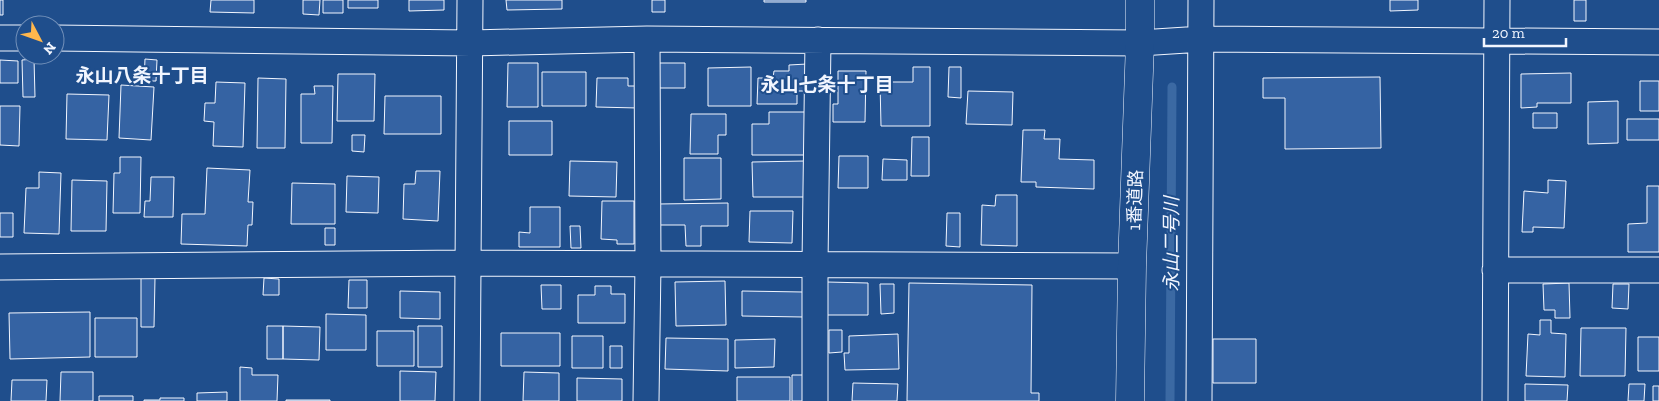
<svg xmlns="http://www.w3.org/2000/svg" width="1659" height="401" viewBox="0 0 1659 401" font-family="'Zilla Slab','Noto Sans JP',serif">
<rect width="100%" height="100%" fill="#1f4e8c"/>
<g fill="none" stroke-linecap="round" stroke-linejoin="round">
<!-- stream -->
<path stroke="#3b69a3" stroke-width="9" d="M1170,401L1172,87"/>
</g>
<!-- building -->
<path fill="#3563a3" stroke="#f2f6ff" d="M0,0H3V15H0Z
M211,0H254V13L210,12Z
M303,0H320L319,15L303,14Z
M323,0H343V13H323Z
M348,0H378V8H348Z
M409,0H444V10L409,11Z
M506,0H562V9L507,10Z
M652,0H665V12H652Z
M764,0H806V2H764Z
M1390,0H1418V10L1390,11Z
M1574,0H1586V21H1574Z
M34,59L35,97H23L22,60Z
M145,59L157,60L156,81H144Z
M0,60L18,61V83H0Z
M508,63H538V107H507Z
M659,63H685V88H659Z
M807,64L806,91H797V104H757L758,78H773L774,71H789V65Z
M751,67V106H708V68Z
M913,67H930V126H881L880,82H913Z
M949,67H961V98L948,97Z
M838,71H866L865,122H833V104H838Z
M542,72H586V106H542Z
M1571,73V103H1537V107L1521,108V74Z
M338,74H375L374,121H337Z
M1380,77L1381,148L1285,149V98H1263V78Z
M258,78L286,79L285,148H257Z
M597,78H628V86H639L638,108L596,107Z
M1640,81H1659V111H1640Z
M216,82L245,83L243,147L213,146L214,122L204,121L205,103H215Z
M121,85L154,87L151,140L119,138Z
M314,86H333L332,143H301V94H315Z
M968,91L1013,92L1012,125L966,124Z
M67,94L109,95L107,140L66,139Z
M385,96H441V134H384Z
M1618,101V143L1588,144V102Z
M0,106H20L19,146L0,145Z
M769,112H807L806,155H752V124H769Z
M1533,113H1557V128H1533Z
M691,114H726V135H718V154H690Z
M1627,119H1659V140H1627Z
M509,121H552V155H509Z
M1023,130H1045L1044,139H1060L1059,159L1094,160V189L1036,187V182H1021Z
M352,135H365L364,152L352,151Z
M912,137H929V176H911Z
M839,156H868V188H838Z
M120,157H141L140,213H113L114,173H120Z
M684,158H721V199L684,200Z
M883,159L907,160V180H882Z
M570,161L617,162L616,197L569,196Z
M804,161V197H753L752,162Z
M207,168L250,170L248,202H253L252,225H248L247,246L181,244L182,214H205Z
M416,171H440L438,221L403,219L404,184H415Z
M39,172L61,173L59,234L24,233L26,188H39Z
M347,176L379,177L378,213L346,212Z
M151,177H174L173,217H144L145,201H150Z
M72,180L107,181L106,231H71Z
M1548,180L1566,181L1564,228L1533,227V232H1522L1524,191L1548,193Z
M292,183L335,184V224H291Z
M1647,186H1659V252H1628V224L1647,223Z
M996,195H1017V246L981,245L982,205L995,206Z
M602,201H634V244H617V240L601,239Z
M728,203V226H701V246H686L685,225H658V204Z
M530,207H560V247H519V232L530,233Z
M750,211H793L792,243L749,242Z
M0,213H13V237H0Z
M947,213H960V247L946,246Z
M570,226H580L581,248H571Z
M325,228H335V245H325Z
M141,278H155L154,327H141Z
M264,278L279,279V295H263Z
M349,280H367V308H348Z
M725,281L726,325L676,326L675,282Z
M827,282L868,283V315H827Z
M909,283L1032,285L1031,393H1039V401H907Z
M1569,283L1570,318H1555V310H1544L1543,284Z
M880,284H894V313L881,314Z
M1613,284H1629L1628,309L1612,308Z
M541,285H561V309H542Z
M595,286H611V294H625V323H578V295H595Z
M400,291L440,292V319L400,318Z
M742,291L803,292V317L742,316Z
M90,312V357L10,359L9,313Z
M326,314L366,315V350H326Z
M95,318H137V357H95Z
M1540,320H1551V333L1566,334L1565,377L1526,376L1528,334L1540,335Z
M267,326H283V359H267Z
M283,326L320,327L319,360L283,359Z
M418,326H442V367H418Z
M1581,328H1626L1625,376H1580Z
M829,330H842V352L829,353Z
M377,331H414V366H377Z
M501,333H560V366H501Z
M898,334L899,369L845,370L844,353H849V336Z
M572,336H603V368H572Z
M1638,337H1659V371H1638Z
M666,338L728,339V371L665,369Z
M775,339L774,367L735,368V340Z
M1213,339H1256V383H1213Z
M610,346H622V368H610Z
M240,367L252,368V375H278L277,401H240Z
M400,371L436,372L435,401H400Z
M61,372H93V401H60Z
M524,372L559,373V401H523Z
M792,375H804V401H792Z
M737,377H790V401H737Z
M577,378L622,379V401H577Z
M12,380H47L46,401H11Z
M853,383L898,384L897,401H852Z
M1525,384L1568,385L1567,401H1525Z
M1629,384H1645L1644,401H1628Z
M1653,386H1659V401H1653Z
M227,392V401H197V393Z
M99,396H133V401H99Z
M160,398H184V401H144V400H160Z
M286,400H330V401H286Z"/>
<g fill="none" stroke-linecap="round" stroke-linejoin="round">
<defs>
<path id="street" d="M0,38H25
M55,38L471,43L647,39L1140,43L1202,39L1659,42
M0,267L468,263L1132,266
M1495,270H1659
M467,401L470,0
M646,401L648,264L647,39
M815,401V264L818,40
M1199,401L1201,0
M1495,401L1497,0"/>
<path id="secondary" d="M1130,401L1132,266L1140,43V0"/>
</defs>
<!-- street casing -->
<use href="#street" stroke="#f2f6ff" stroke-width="27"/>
<!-- secondary casing -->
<use href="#secondary" stroke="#f2f6ff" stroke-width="29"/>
<!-- street -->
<use href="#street" stroke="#1f4e8c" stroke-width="25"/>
<!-- secondary -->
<use href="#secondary" stroke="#1f4e8c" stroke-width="28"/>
</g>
<g text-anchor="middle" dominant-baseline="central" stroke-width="4" stroke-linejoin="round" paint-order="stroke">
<!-- street labels -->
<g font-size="18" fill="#f2f6ff" stroke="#1f4e8c">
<text transform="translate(1135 200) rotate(-88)">1番道路</text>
</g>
<!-- neighbourhood labels -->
<g font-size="19" font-weight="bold" fill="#f2f6ff" stroke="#1f4e8c">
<text x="142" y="75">永山八条十丁目</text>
<text x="827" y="84">永山七条十丁目</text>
</g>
<!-- water labels -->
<g font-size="19" font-style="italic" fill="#f2f6ff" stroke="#1f4e8c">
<text transform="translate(1171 244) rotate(-90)">永山二号川</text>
</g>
</g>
<!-- north arrow -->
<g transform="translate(40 40) rotate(131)"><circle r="24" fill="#1f4e8c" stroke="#7391ba"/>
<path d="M0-4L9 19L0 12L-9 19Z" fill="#ffb74d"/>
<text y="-8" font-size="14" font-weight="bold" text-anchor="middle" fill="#f2f6ff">N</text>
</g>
<!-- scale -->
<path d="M1484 38v8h82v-8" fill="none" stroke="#f2f6ff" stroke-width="2.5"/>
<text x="1492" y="38" font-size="15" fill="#f2f6ff" stroke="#1f4e8c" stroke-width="4" paint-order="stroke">20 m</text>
</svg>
